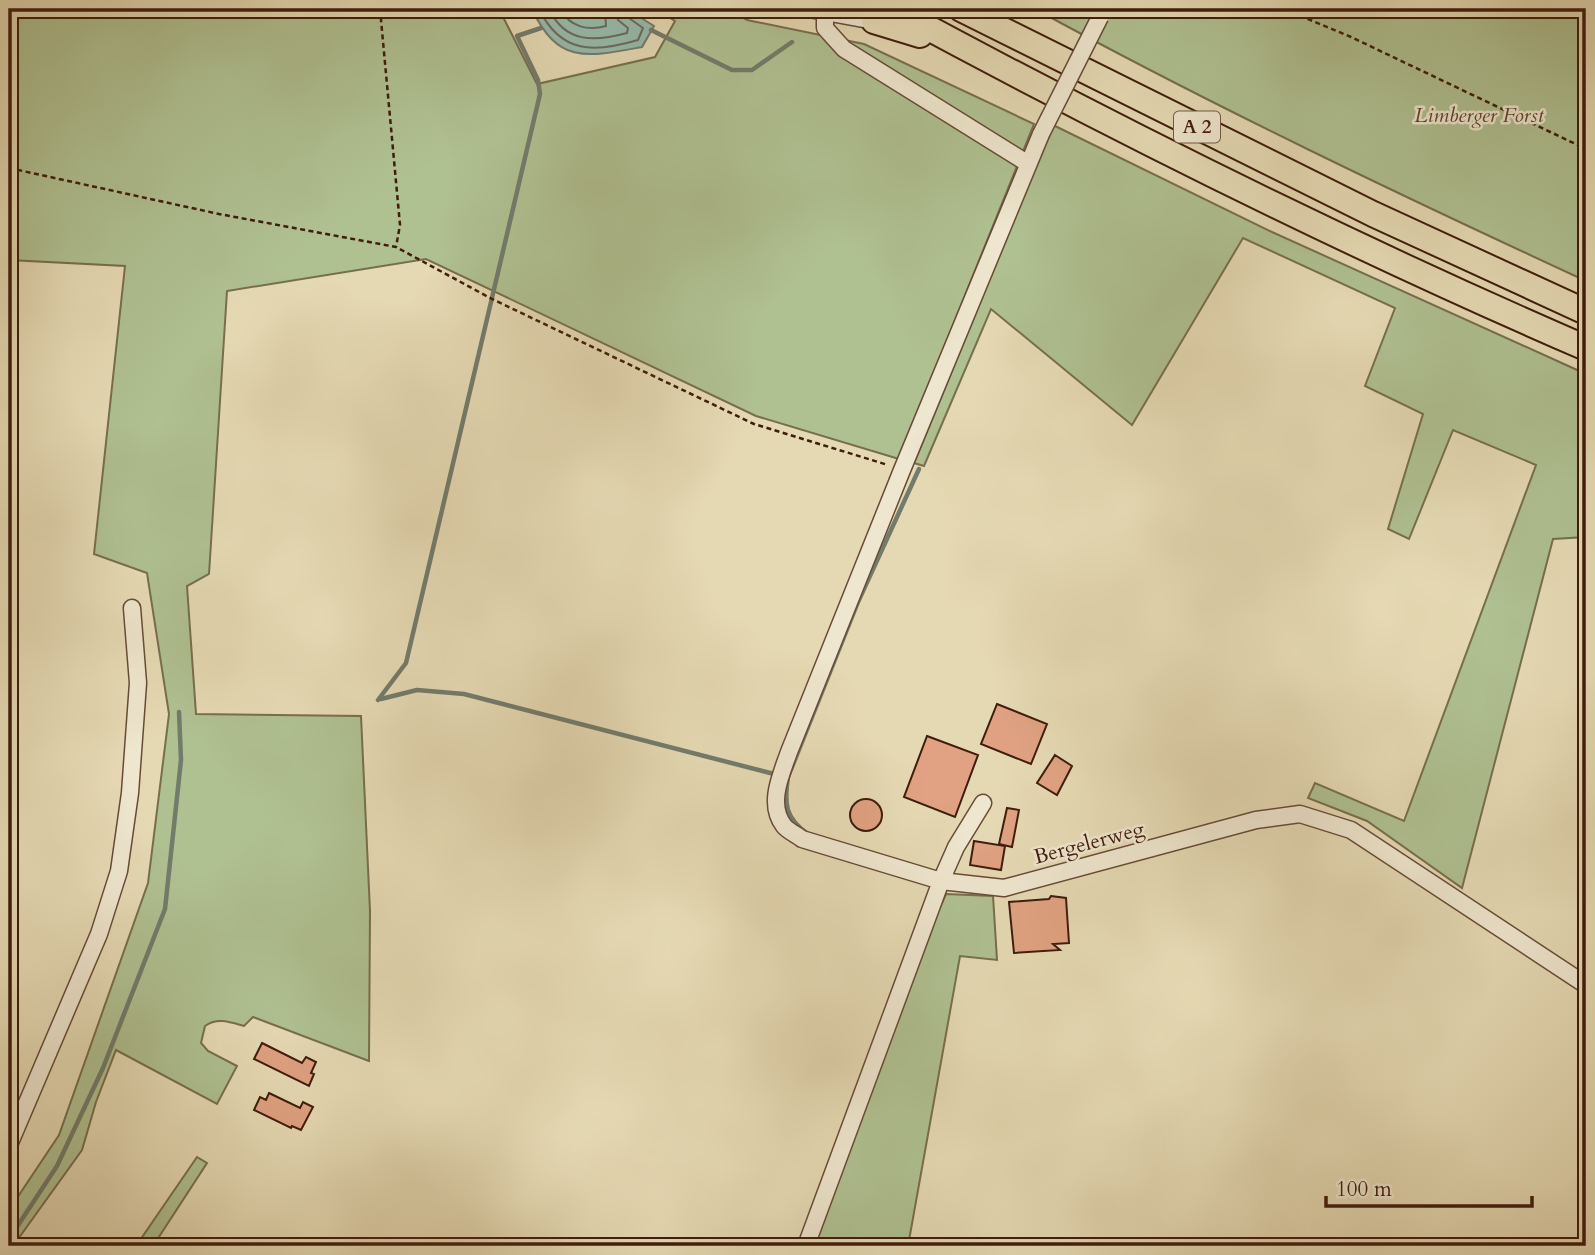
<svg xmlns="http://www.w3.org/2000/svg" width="1595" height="1255" viewBox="0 0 1595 1255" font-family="Cardo,serif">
<rect width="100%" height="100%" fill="#e5d9b3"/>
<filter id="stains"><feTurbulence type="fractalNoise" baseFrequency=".00286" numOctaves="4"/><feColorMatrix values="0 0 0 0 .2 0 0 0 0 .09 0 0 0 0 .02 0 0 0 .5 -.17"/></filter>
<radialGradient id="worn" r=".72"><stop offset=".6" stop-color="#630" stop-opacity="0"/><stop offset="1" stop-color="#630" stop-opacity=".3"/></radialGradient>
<!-- green -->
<path fill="#afc091" stroke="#776e4e" stroke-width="2" d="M9,9H499L537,84L655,57L675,21L655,9H728L747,20L864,44L1034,124L899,459L756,416L426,259L227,291L209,574L187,586L196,714L361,716L370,911L369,1061L253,1017L244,1026C230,1022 217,1017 205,1026L201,1043L208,1051L237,1066L217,1104L116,1050L96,1102L82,1150L13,1246H9V1210L59,1135L148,883L169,714L147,573L94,554L125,266L9,260Z
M1035,9H1586V281C1400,195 1215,107 1035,9Z
M1053,125L1272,232L1586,374V537L1553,539L1462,888L1367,821L1308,798L1315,783L1404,821L1536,465L1453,430L1409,539L1388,529L1423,414L1365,386L1395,308L1243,238L1132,425L991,309L924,466L914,463Z
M946,894L993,896L997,960L960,956L908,1246H812L922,947Z
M197,1157L207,1163L153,1246H136Z"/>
<!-- water -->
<path fill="#96baab" stroke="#737b6b" stroke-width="2" d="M532,9H627L654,26L642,47C588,57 558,65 532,9Z"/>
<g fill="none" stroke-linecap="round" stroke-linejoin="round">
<!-- shore -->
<path stroke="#6a6b5c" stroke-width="2" d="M539,9C561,54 594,53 638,40L643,28L626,16L624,9
M549,9C565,43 594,42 627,33L628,28L618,20L615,9
M561,9C569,27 588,31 606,26L605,9"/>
<!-- stream -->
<path stroke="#737b6b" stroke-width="4.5" d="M651,30L732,70H752L792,42
M381,699L417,690L464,694L774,774
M378,700L406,663L540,94L538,80L517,36L541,28
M808,834C785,818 784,804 788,777L858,602L919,469
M9,1239L57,1166L103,1068L165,909L181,760L179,712"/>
</g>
<!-- building -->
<path fill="#e0a282" stroke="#3f1c0c" stroke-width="2" d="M997,704L1047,724L1031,764L981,744Z
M927,736L978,755L955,817L904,797Z
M1055,755L1072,766L1057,795L1037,783Z
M850 815a16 16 0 1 1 32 0a16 16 0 1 1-32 0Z
M1007,808L1019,810L1012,847L999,844Z
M974,841L1005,846L1001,870L970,865Z
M1051,896L1066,898L1069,943L1053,944L1060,950L1014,953L1009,902L1049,899Z
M262,1043L302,1063L306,1057L316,1062L311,1073L314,1074L309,1086L254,1059Z
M269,1093L300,1108L303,1102L313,1107L301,1130L292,1126L291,1128L254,1110L260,1097L266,1100Z"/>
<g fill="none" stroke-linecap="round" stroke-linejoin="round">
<defs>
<path id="minor" d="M809,9L874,21
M825,12V28L844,49L1027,163
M1041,134L902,470L789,752C781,775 767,804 784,826C788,831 797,835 802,839L941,881L1004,888L1256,820L1300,814L1351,830L1586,985
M9,1145L99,934L119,871L130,793L138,683L132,608
M806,1246L941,881L956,847L983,803"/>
<path id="highway" d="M893,9C1119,131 1350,246 1586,348
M961,9L1373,214L1586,312
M874,21L920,35"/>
</defs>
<!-- minor casing -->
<use href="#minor" stroke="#684b36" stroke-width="19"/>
<!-- highway casing -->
<use href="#highway" stroke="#3f1c0c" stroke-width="28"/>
<!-- path -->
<path stroke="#3f1c0c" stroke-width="2.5" stroke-dasharray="5 3.5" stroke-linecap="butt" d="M380,9L400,225L396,247
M1284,9L1351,37L1586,149
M9,168L219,214L396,247L492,299L754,424L888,465"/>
<!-- minor -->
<use href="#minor" stroke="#eee6ce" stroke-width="16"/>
<!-- highway -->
<use href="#highway" stroke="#e5d9b3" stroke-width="24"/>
<defs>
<path id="minor-bridge" d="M1041,134L1100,17"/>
</defs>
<!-- minor-bridge casing -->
<use href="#minor-bridge" stroke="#684b36" stroke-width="19" stroke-linecap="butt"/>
<!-- minor-bridge -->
<use href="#minor-bridge" stroke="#eee6ce" stroke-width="16"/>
</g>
<g text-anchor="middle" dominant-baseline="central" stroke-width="5" stroke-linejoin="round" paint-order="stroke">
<!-- shield labels -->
<rect fill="#eee6ce" stroke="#745946" stroke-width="2" x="1174" y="111.5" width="46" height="31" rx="5"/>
<g font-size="19" font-weight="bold" fill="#3f1c0c">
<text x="1197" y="127">A 2</text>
</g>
<!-- park labels -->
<g font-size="21" font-style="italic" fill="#5b452d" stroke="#eee6ce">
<text x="1479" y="115">Limberger Forst</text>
</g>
<!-- street labels -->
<g font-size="21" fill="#3f1c0c" stroke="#eee6ce">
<text transform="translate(1089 843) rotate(-15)">Bergelerweg</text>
</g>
</g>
<!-- margin -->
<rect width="1595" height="1255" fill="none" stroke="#e5d9b3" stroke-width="35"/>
<rect x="10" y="10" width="1574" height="1234" fill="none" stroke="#3f1c0c" stroke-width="3.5"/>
<rect x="18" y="18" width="1560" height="1220" fill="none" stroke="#3f1c0c" stroke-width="2"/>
<!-- scale -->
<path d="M1326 1196v10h206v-10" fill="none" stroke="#3f1c0c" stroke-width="3.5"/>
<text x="1336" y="1196" font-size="21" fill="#3f1c0c" stroke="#eee6ce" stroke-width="5" paint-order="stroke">100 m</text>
<rect width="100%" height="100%" filter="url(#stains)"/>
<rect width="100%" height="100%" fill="url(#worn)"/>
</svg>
